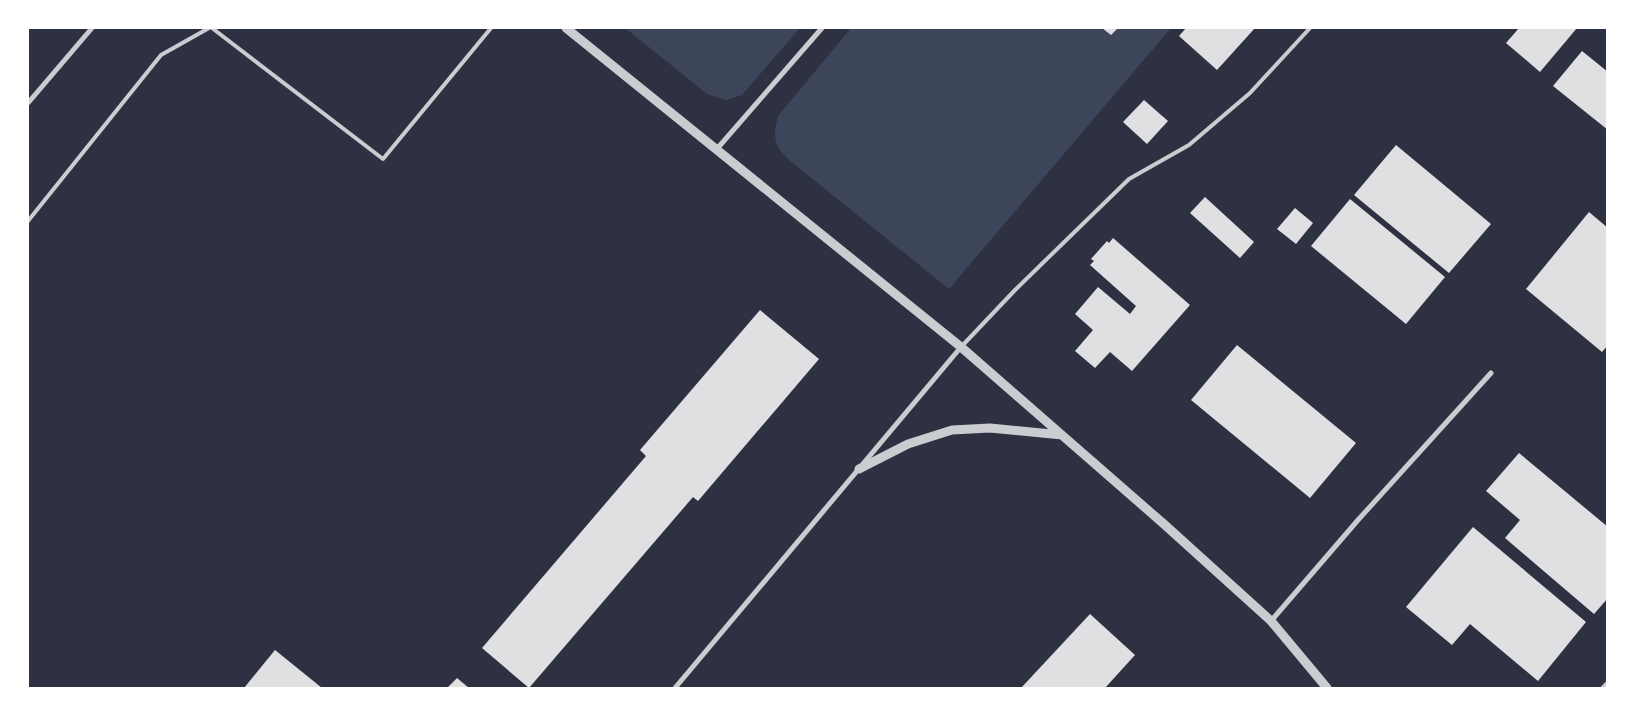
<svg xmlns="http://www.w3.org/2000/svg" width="1635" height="716" viewBox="0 0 1635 716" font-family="'Source Sans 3',sans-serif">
<rect width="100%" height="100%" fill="#2d3142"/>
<!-- green -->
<path fill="#3c4559" d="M625,28H800L742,95L726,100L707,94Z
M851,28H1171L949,289L789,160C773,145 773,136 778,116Z"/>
<!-- building -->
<path fill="#e0e0e3" d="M1102,28H1118L1111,35Z
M1186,28H1255L1217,70L1179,36Z
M1519,28H1577L1540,72L1506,43Z
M1582,51L1608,72V130L1553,86Z
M1144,100L1168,121L1147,144L1123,122Z
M1396,145L1491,224L1449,273L1354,195Z
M1205,197L1254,242L1240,258L1190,213Z
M1350,199L1445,277L1406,324L1311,246Z
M1295,208L1313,223L1296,244L1277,229Z
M1589,212L1608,228V345L1602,352L1526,289Z
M1113,238L1190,305L1132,371L1110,352L1095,368L1075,351L1093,330L1075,314L1098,287L1130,314L1136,306L1090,265L1094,261L1091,259L1107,241L1109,243Z
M760,310L819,359L698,501L693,497L529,688L482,648L646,456L640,450Z
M1237,345L1356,443L1310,498L1191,400Z
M1519,453L1608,527V598L1594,614L1505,538L1520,520L1486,491Z
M1473,527L1586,622L1538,681L1470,624L1452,645L1406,607Z
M1090,614L1135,655L1105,688H1021Z
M275,650L322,688H244Z
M457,678L469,688H447Z"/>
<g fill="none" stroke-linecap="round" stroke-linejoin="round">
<!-- service -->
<path stroke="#caccd0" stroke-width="4" d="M212,28L383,159L491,28
M28,221L161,55L209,28
M961,347L1015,290L1129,179L1189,145L1250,93L1310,28"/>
<!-- minor -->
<path stroke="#caccd0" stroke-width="5" d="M28,103L92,28
M716,150L822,28
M1271,621L1358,520L1491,373
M675,688L961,347
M1603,688L1608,683"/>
<!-- tertiary -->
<path stroke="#caccd0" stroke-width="9" d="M566,28L961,347L1165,525L1271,621L1327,688
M859,469L908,444L952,430L990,428L1062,435"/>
</g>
<!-- border -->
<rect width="1635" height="716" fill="none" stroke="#ffffff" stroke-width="58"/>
</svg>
